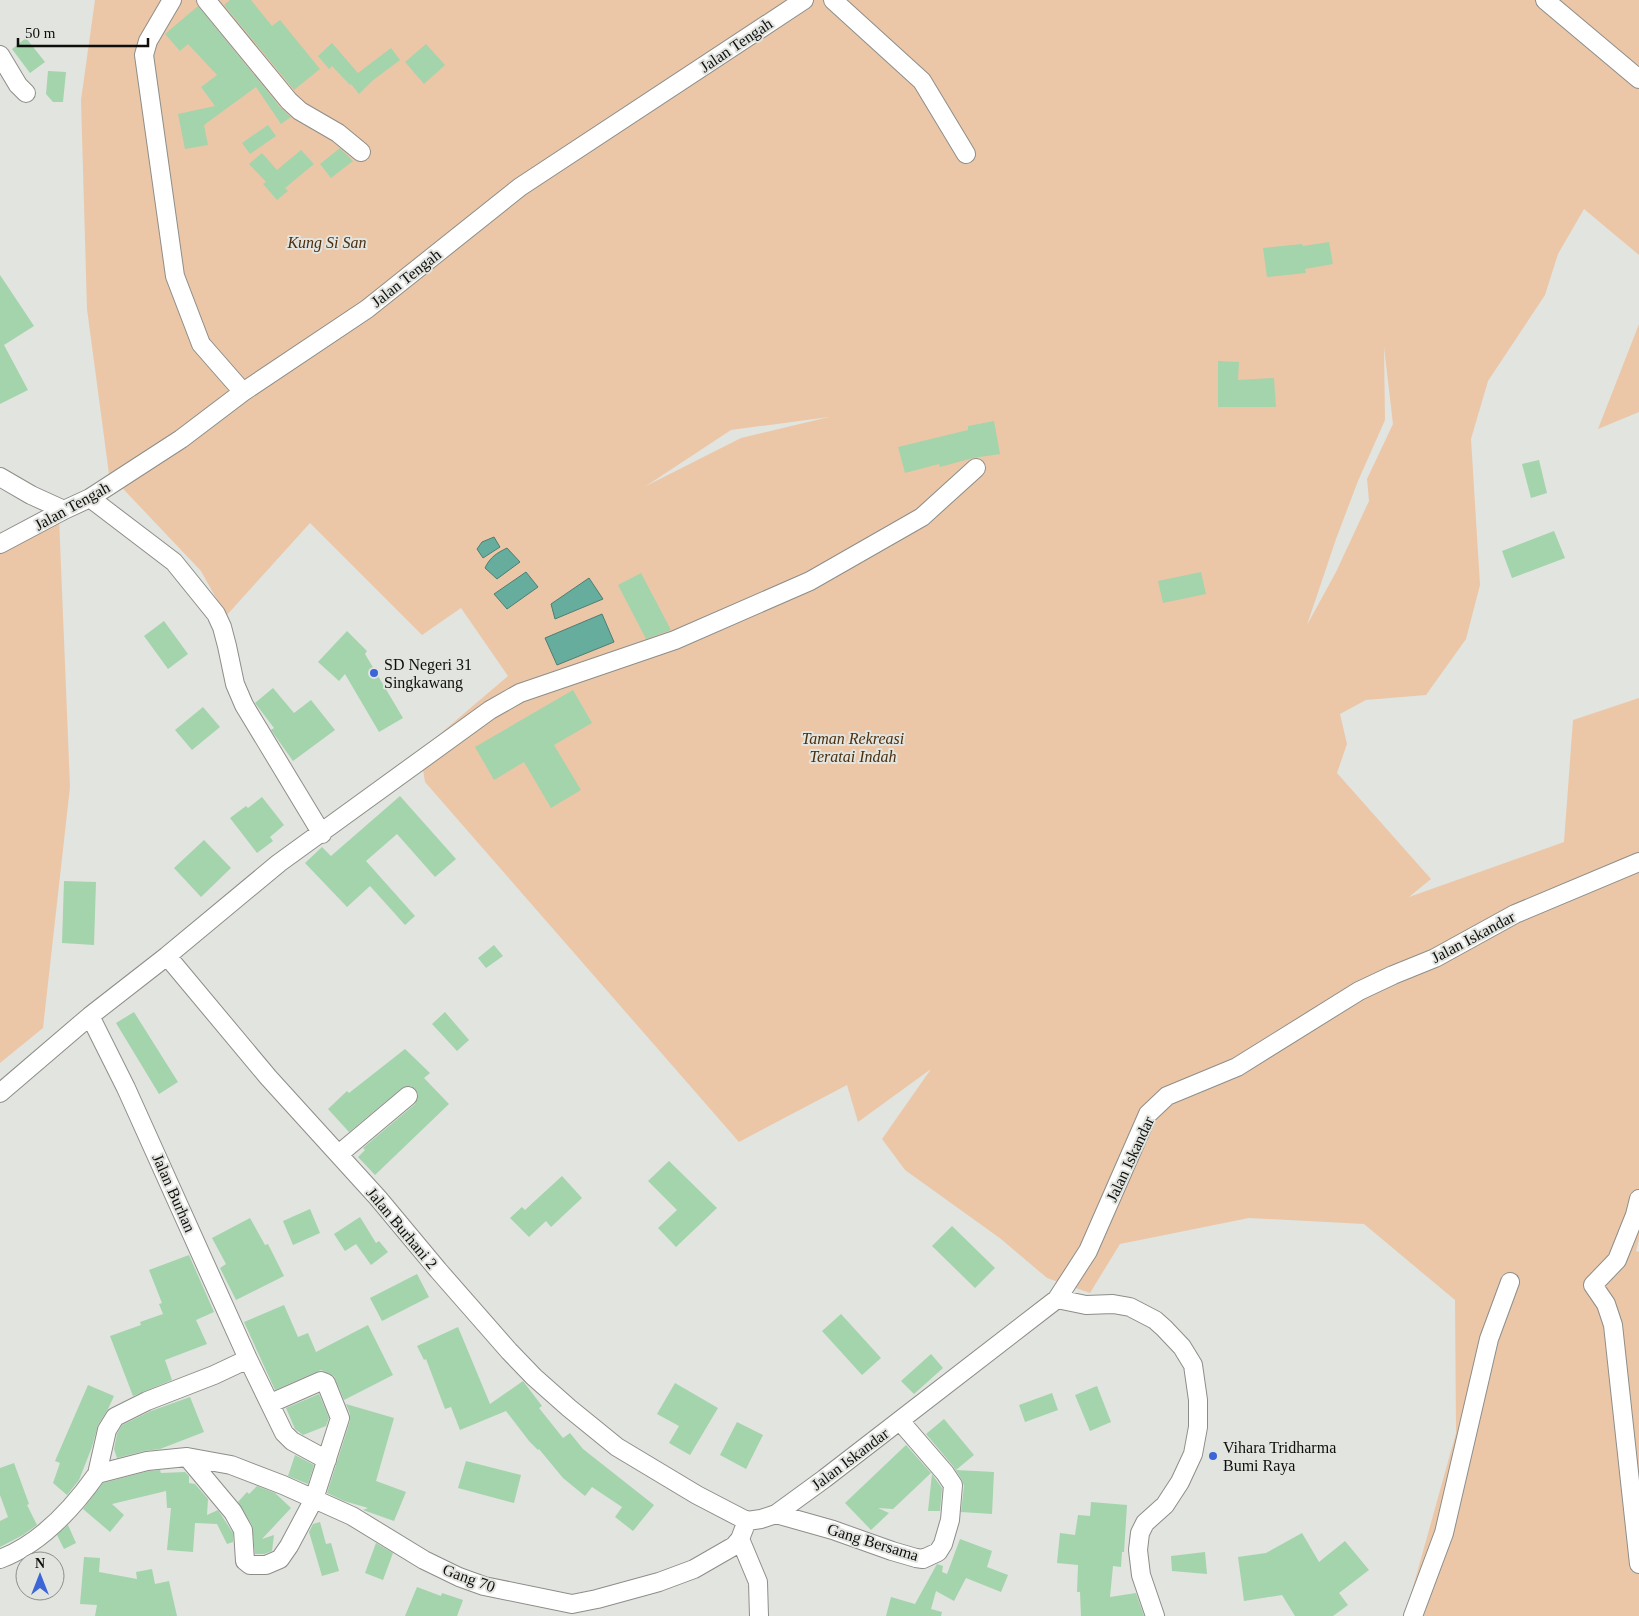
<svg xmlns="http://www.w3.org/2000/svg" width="1639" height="1616" viewBox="0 0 1639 1616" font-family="'Times New Roman',serif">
<rect width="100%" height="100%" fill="#e2e4df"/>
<!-- green -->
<path fill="#ebc7a8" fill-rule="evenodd" d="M95,0H1639V255L1584,209L1558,254L1545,295L1488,381L1471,439L1480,585L1466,639L1426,695L1366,700L1340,714L1347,744L1337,773L1431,879L1409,897L1564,842L1573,720L1639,698V1239L1636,1251L1639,1252V1616H1405L1456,1433L1455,1300L1364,1224L1249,1218L1120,1244L1090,1293L1047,1278L1001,1239L905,1170L882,1139L931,1069L858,1122L847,1085L739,1142L425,782L420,751L508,676L461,608L422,635L310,523L226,616L201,571L109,474L87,309L81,100ZM1384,347L1393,424L1367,479L1369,501L1336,572L1307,625L1336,539L1358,481L1385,420ZM829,417L741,438L646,486L731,430Z
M1639,324V412L1598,429Z
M59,517L70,787L43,1028L0,1063V546Z"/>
<!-- water -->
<path fill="#66ad9e" stroke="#4c7e72" d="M494,537L500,547L483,558L477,549L482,542Z
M507,548L520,562L497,579L485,568C490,557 497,553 507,548Z
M526,572L538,587L507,609L494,594Z
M589,578L603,599L555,619L551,604Z
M602,614L614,642L557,665L545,638Z"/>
<!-- building -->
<path fill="#a3d4ac" d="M230,0H251L272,26L280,20L320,69L294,90L224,5Z
M198,6L281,108L291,117L281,124L256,87L204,125L208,145L185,149L178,114L215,106L201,87L217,75L188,44L180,51L165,34Z
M26,38L45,62L30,73L12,49Z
M332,43L358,73L391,48L400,60L372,81L359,94L351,84L350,85L332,66L329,69L318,56Z
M426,44L445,65L424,84L405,62Z
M48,71L66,72L63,102H53L46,94Z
M268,125L276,136L250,154L242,143Z
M340,148L353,161L331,178L320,164Z
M301,150L314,164L285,188L288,191L277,200L263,184L266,182L249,164L262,153L277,170Z
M1329,242L1333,264L1305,269L1306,273L1267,277L1263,248L1302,244L1303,246Z
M0,275L34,326L4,345L28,390L0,404Z
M1218,361L1239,362L1238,380L1274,378L1276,407H1218Z
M994,421L1000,454L973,458L940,467L939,464L905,473L898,447L968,430V426Z
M1539,460L1547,493L1531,498L1522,464Z
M1554,531L1565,558L1512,578L1502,551Z
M1201,572L1206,594L1163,603L1158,581Z
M641,573L671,630L646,639L618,585Z
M164,621L188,654L168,669L144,636Z
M347,631L367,651L365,654L403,718L379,732L345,674L339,681L318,662Z
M273,688L294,713L311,700L335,730L293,761L271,730L274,728L255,703Z
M573,690L592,723L554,745L581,790L551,808L524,762L494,780L475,747Z
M203,707L220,727L192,750L175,730Z
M400,796L456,859L435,877L397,834L366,861L415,916L405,925L370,886L347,907L305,863L322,847L331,856Z
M262,797L284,825L270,837L273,841L257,853L230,818L246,806L248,808Z
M204,840L231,868L201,897L174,868Z
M64,881L96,882L94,945L62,943Z
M494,945L503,956L486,968L478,958Z
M134,1012L178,1082L159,1094L116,1023Z
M445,1012L469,1040L457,1051L432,1024Z
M405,1049L430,1073L424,1078L449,1104L375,1175L358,1157L365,1150L363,1148L415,1104L418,1095L416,1090L411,1086L402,1088L349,1132L328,1109L347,1091L349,1093Z
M669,1161L717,1208L676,1247L658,1228L677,1210L648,1181Z
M562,1176L582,1198L551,1227L546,1221L529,1237L510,1218L522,1207L525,1210Z
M310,1209L320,1233L293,1245L283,1221Z
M360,1217L376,1243L379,1241L388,1252L371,1265L356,1244L345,1251L334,1234Z
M250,1218L265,1245L268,1244L284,1276L236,1300L220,1268L226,1264L212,1238Z
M952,1226L995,1268L975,1288L932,1246Z
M189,1255L214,1312L196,1320L207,1344L165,1360L172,1380L133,1396L110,1336L141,1325L140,1322L163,1314L159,1304L162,1303L149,1270Z
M417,1274L429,1297L382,1321L370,1298Z
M284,1305L298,1337L308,1333L316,1352L368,1325L393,1375L344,1400L334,1376L321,1370L275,1390L244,1322Z
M841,1314L881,1358L862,1375L822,1331Z
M458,1327L490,1404L523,1381L542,1406L539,1408L563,1438L570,1433L583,1449L654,1505L633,1531L615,1517L622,1507L592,1487L585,1496L563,1478L539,1449L538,1450L529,1441L506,1411L460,1430L451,1407L445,1409L426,1359L424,1360L417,1346Z
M931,1354L943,1368L914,1394L901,1381Z
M675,1383L718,1408L690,1455L669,1443L679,1426L657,1414Z
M88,1385L114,1396L108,1409L98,1425L92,1447L79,1480L67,1495L53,1483L60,1463L55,1461Z
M1097,1386L1111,1422L1090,1431L1075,1395Z
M1052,1393L1058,1410L1025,1422L1019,1405Z
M319,1394L329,1418L326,1426L303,1435L295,1429L286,1408Z
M190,1397L204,1432L160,1449L144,1451L117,1458L114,1449L117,1434L122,1425L151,1411Z
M346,1404L394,1418L376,1481L406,1492L394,1521L363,1510L368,1508L344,1501L327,1493L350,1421V1414Z
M944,1419L974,1455L956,1470L994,1472L992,1514L961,1512L964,1486L962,1480L953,1466L926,1434Z
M737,1422L763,1435L746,1469L720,1455Z
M906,1445L931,1473L893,1509L878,1508L889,1513L871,1530L845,1503Z
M295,1455L314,1465L308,1484L288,1476Z
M466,1461L521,1475L514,1503L458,1488Z
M14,1463L29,1504L27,1505L37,1525L23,1535L0,1547V1521L8,1517L0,1495V1468Z
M160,1470L161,1473L185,1472L189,1476V1483L195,1484L208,1499L207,1515L218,1510L233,1533V1542L227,1544L217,1524L195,1523L193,1552L167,1550L171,1508H167L166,1491L112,1504L124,1515L110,1532L83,1509L103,1483L149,1471Z
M932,1474L942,1488L940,1511H928Z
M257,1486L275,1493L291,1508L262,1539L274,1535L272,1551L264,1554H255L252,1525L238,1502L247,1492L249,1494Z
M1091,1502L1127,1505L1124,1552H1122L1121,1567L1113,1566L1110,1597L1136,1593L1144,1616H1081L1080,1592H1077L1078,1565L1057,1563L1060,1533L1075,1535L1078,1515L1090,1516Z
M320,1522L326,1544L331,1543L339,1571L322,1576L309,1532L313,1524Z
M68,1525L76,1543L64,1549L57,1535Z
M1302,1533L1319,1562L1345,1541L1369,1570L1339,1593L1348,1605L1333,1616H1295L1282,1595L1244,1601L1238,1557L1266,1553Z
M960,1539L992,1551L987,1567L1008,1575L1001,1592L966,1578L954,1601L936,1591L931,1609L942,1612L941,1616H886L891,1597L915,1604L937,1564L943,1566L942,1572L947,1574Z
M376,1543L393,1553L383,1580L365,1573Z
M1205,1552L1207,1574L1172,1571L1171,1556Z
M84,1557L100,1558L99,1572L137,1579L136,1572L152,1569L155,1584L169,1581L177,1616H95L97,1605L80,1604Z
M417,1587L441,1596L442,1593L463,1600L457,1616H405Z"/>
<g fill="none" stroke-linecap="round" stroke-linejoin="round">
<defs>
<path id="street" d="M172,0L148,41L144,55L175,276L201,344L243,392
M206,0L289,101L300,111L338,133L361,152
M833,0L922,81L966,154
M1545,0L1639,79
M0,55L18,85L26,93
M0,477L31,495L64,510
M90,498L174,562L216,614L222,627L227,646L235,684L244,705L322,834
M0,544L64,510L90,498L181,439L243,392L367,309L520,187L804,0
M167,956L279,863L490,710L520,693L675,640L810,581L922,517L976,468
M90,1016L167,956L268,1077L378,1198L438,1270L509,1351L534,1377L569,1408L617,1447L697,1495L747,1521
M0,1093L90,1016L126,1088L248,1359L284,1433L292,1441L327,1460
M339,1154L408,1096
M1639,1199L1635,1215L1617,1260L1593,1285L1606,1304L1613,1325L1639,1564
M1057,1299L1086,1305L1113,1304L1130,1307L1155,1320L1164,1328L1182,1347L1193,1365L1198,1400V1427L1193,1454L1180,1482L1165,1505L1145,1523L1140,1533L1138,1550L1141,1575L1155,1616
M248,1359L214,1375L147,1401L115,1417L107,1430L97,1474L147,1461L187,1457L233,1512L243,1530L245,1561L250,1565H266L280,1559L289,1546L314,1499L340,1418L326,1383L321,1381L271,1403
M187,1457L231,1465L283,1485L352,1516L424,1560L459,1577L484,1586L572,1604L597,1599L659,1582L694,1569L734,1546L740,1539L747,1521
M776,1514L833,1530L892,1551L916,1558L923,1559L938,1552L943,1544L950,1520L953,1485L945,1473L900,1421
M747,1521L761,1519L776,1514L824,1479L1057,1299L1088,1251L1148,1114L1167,1096L1237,1067L1359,991L1393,975L1435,958L1515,914L1639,862
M740,1539L758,1582L759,1616
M0,1559C40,1544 73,1508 97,1474
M1413,1616L1444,1533L1489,1339L1510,1282"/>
</defs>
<!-- street casing -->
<use href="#street" stroke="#8d8e89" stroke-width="20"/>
<!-- street -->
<use href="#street" stroke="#fff" stroke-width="18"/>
</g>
<!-- markers -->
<g fill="#3c66d7" stroke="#e2e4df" stroke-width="2">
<circle cx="374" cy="673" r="5"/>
<circle cx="1213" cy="1456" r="5"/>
</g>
<g text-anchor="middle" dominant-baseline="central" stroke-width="4" stroke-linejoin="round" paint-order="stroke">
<!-- street labels -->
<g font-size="16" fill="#0e0f0d" stroke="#e2e4df">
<text transform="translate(736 45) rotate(-34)">Jalan Tengah</text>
<text transform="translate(406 278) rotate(-38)">Jalan Tengah</text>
<text transform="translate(72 506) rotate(-29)">Jalan Tengah</text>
<text transform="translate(1473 937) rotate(-28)">Jalan Iskandar</text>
<text transform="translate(1130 1159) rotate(-65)">Jalan Iskandar</text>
<text transform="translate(174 1193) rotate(66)">Jalan Burhan</text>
<text transform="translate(402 1228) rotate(50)">Jalan Burhani 2</text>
<text transform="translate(850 1459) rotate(-37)">Jalan Iskandar</text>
<text transform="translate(873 1542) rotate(17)">Gang Bersama</text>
<text transform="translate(469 1578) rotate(20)">Gang 70</text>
</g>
<!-- park labels -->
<g font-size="16" font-style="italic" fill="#4d2e0e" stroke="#e2e4df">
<text x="327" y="242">Kung Si San</text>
<text x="853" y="738">Taman Rekreasi<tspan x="853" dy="18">Teratai Indah</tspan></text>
</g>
<!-- poi labels -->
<g font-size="16" fill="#0e0f0d" stroke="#e2e4df" text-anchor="start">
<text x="384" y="664">SD Negeri 31<tspan x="384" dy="18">Singkawang</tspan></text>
<text x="1223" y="1447">Vihara Tridharma<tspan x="1223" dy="18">Bumi Raya</tspan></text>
</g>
</g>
<!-- north arrow -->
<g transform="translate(40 1576)"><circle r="24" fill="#e2e4df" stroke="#8d8f8b"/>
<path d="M0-4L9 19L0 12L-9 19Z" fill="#3c66d7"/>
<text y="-8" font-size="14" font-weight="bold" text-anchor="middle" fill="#0e0f0d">N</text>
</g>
<!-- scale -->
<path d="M18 38v8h130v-8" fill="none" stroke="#0e0f0d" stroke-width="2.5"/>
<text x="25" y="38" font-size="15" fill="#0e0f0d" stroke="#e2e4df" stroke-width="4" paint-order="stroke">50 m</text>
</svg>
